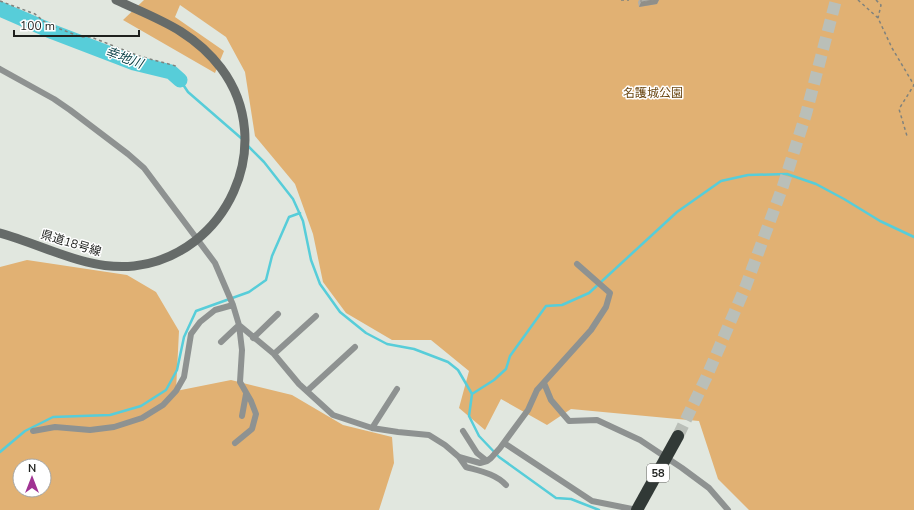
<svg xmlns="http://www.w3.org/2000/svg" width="914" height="510" viewBox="0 0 914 510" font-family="'Nunito Sans','Noto Sans JP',sans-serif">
<rect width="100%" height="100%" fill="#e1e7df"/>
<!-- green -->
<path fill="#e1b173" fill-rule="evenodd" d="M144,0H914V510H749L718,479L699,421L571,409L547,425L501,399L485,430L459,408L469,371L431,340H392L346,313L323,282L313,234L295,184L255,136L245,72L226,37L180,5L175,17L224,51L215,73L123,20Z
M27,260L127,275L156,292L179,331L176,391L231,380L292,395L343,425L392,437L394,463L379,510H0V267ZM20,466H44V490H20Z"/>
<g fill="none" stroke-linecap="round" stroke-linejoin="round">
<!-- stream -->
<path stroke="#57cdd9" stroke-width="2.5" d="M180,80L188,92L241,138
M247,145L264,162L293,199L303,221L311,260L320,284L340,312L366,333L387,344L414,349L448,362L458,370L472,394L469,416L479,436L499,457L556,498L571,499L599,510
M472,394L494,380L506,369L510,356L546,306L562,305L589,293L677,212L721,181L748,175L787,174L816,184L844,199L880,221L914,237
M0,452L25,431L53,417L110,415L141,406L166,390L177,370L184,337L196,311L249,292L266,280L272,256L289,217L300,213"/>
<!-- river -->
<path stroke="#57cdd9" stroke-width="15" d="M0,9L53,32L134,63L171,72L180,80"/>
<!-- highway-tunnel -->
<path stroke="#babfb8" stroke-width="12" stroke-dasharray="12 6" stroke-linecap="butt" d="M678,436L706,378L745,288L783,186L806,114L836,0"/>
<!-- path -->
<path stroke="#7f827d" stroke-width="1.5" stroke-dasharray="3 3" stroke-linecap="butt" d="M621,0H629
M858,0L878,18L892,48L914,85L899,109L907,136
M876,0L881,5L878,18
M0,1L35,14L47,24L81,37H91L139,56L176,66"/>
<!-- street -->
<path stroke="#8e9291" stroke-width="6" d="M0,69L54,99L70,110L128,154L144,168L215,263L233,305L239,325L274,354L299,384L333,415L372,428L398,432L429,435L445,445L459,457L480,463L487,461L491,458L500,448L528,410L537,390L591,330L606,307L610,293L577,264
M253,338L278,314
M221,342L239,325
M274,354L316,316
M544,383L551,400L569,421L597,420L640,440L682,468L709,488L728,510
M307,391L355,347
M242,416L246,394
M372,428L397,389
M33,431L55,427L90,430L114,427L142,418L163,405L176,391L184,377L191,334L200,322L215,310L233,305
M463,431L477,453L487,461
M235,443L252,429L256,414L251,401L240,382L242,350L239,325
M504,443L592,501L637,510
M459,457L466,467C480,471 496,474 506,485"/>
<!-- secondary -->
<path stroke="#666b69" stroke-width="9" d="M0,233C44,245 87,271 134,266C227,255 278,144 221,68C192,30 157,19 116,0"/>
<!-- highway -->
<path stroke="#313936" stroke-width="12" d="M637,510L678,436"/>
</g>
<!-- wall -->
<path fill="#b0afa9" d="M639,0H659L657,4L639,7L638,2Z"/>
<!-- shaded-wall -->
<path fill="#908f89" d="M654,0H659L657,4L639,7L641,2Z"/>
<!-- building -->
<path fill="#cdccc4" stroke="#908f89" d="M641,0H654L641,2Z"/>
<g text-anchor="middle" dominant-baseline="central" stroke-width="3" stroke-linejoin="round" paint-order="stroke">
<!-- shield labels -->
<rect fill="#fff" stroke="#626361" stroke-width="1" x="647" y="464" width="22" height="18" rx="3"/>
<g font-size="11" font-weight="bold" fill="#1e201d">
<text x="658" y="473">58</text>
</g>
<!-- park labels -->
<g font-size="12" fill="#6a4611" stroke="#fff">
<text x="653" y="93">名護城公園</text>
</g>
<!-- street labels -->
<g font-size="12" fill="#1e201d" stroke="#fff">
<text transform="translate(71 243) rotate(17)">県道18号線</text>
</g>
<!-- water labels -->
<g font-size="13" font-style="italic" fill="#0e4449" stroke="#fff">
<text transform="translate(124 58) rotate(20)">幸地川</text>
</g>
</g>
<!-- north arrow -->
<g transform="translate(32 478)"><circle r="19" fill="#ffffff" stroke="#a5a6a5"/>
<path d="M0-3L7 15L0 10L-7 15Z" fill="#a03393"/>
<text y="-6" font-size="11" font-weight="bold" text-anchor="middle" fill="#1e201d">N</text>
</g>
<!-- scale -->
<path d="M14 30v6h125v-6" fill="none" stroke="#1e201d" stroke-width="2"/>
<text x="20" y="30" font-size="12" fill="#1e201d" stroke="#ffffff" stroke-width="3" paint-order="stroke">100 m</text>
</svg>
